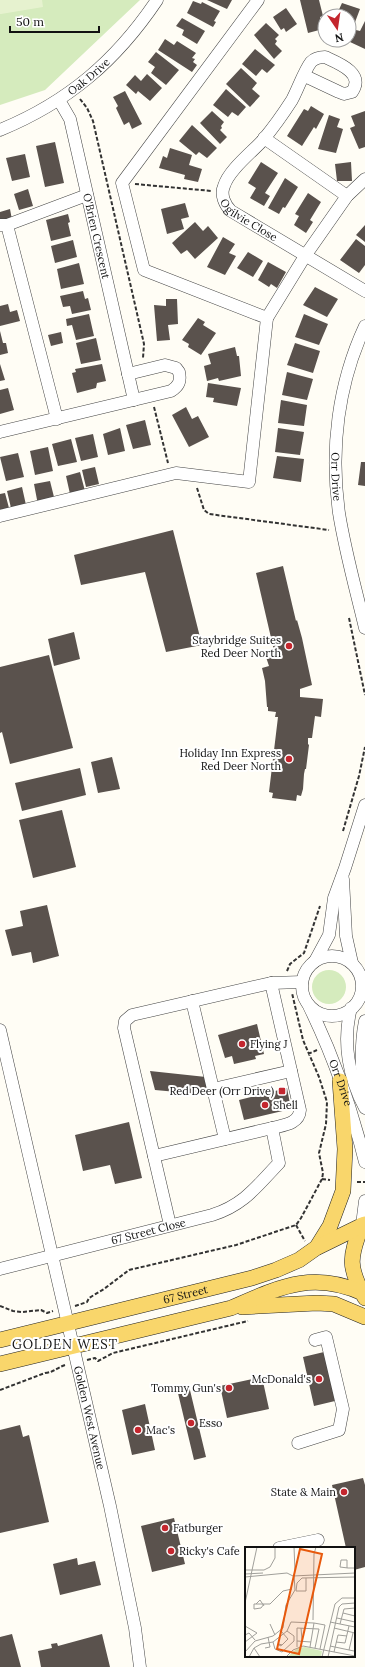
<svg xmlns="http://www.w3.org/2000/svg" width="365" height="1667" viewBox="0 0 365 1667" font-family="Lora,serif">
<rect width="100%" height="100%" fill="#fffdf5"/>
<!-- green -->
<path fill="#d5ebbd" d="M0,0H140L45,90L0,105Z
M312 987a17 17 0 1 1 34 0a17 17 0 1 1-34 0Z"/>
<!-- pitch -->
<path fill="#e6f2cf" d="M0,0H42L43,7L1,14H0Z"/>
<!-- building -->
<path fill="#5a524d" d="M207,0H232L227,9Z
M300,0H319L323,16L320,17L323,29L308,33Z
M193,1L201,4L202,2L220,11L214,21L216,22L213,27L187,13Z
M342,3L360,9L349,38V16H336Z
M286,8L297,24L286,32L284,28L281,30L273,17Z
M182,18L205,31L197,44L182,35L184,30L176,26Z
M365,21V49L350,42L356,30L360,31Z
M266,23L279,35L275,39L277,41L275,44L282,51L274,59L254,35Z
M165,39L174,45L177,41L196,53L192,58L195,59L193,62L197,65L192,72L158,50Z
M255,49L275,65L267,73L262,69L256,76L242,64Z
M156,52L179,70L166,85L151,73L155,67L148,62Z
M241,68L257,83L252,89L260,96L250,107L226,84Z
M147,74L162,88L150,101L138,91L136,94L126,85L135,75L141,81Z
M226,89L246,107L238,116L232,112L228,117L213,105Z
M125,91L142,124L132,129L129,122L124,125L116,108L118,106L113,97Z
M311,106L324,114L316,129L314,127L302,146L287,136L304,109L308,111Z
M212,111L224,122L221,126L222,128L220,130L227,137L220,144L200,123Z
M365,111V147L359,149L350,128L355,126L351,116Z
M329,115L340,119L337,127L343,129L336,153L318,149Z
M192,125L217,148L207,158L199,152L196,155L179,141Z
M55,142L64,183L45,187L36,146Z
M170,148L192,155L189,165L202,169L198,182L184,179L185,175L159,168L163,156L167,158Z
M25,154L30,177L12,181L6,158Z
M261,162L278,173L265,193L270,196L264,206L250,198L256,188L248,183Z
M351,162L352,181H337L335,164Z
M285,178L298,187L285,208L283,207L279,214L268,208Z
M28,189L33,206L19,210L14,194Z
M308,193L321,202L310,220L313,222L306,233L294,225L299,216L295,214Z
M185,203L189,217L181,219L184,229L167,234L161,209Z
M10,209L12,220L0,223V212Z
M68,214L70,222L68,223L71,236L51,241L46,220Z
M195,222L203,231L208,226L218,238L195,259L187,250L181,254L172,243Z
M365,225V242L356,235Z
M223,237L235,244L229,253L236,256L225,275L207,267Z
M356,239L365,246V265L359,273L340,260Z
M73,240L77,257L55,263L51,246Z
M248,252L263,261L253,277L237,268Z
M268,262L286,272L277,288L271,284L269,287L258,280Z
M79,263L84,284L61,289L57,269Z
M315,287L338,299L327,317L303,305Z
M83,291L85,299L88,298L91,310L72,314L70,306L63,307L60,296Z
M166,299H177L178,324L168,325L170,340L157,341L154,305L166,306Z
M8,304L10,312L17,310L20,321L0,326V306Z
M89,314L94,336L76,340L72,325L67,326L66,319Z
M304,314L328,324L319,345L295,337Z
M198,318L205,322L203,325L216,333L201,355L188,347L189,344L182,340Z
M0,331L3,343H6L8,353L0,355Z
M61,332L63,343L51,346L48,335Z
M96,338L101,360L81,364L76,343Z
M295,343L320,351L313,373L287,365Z
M235,347L237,356H239L241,376L219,381L218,378L207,381L204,366L211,364L208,354Z
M0,364L5,380L0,381Z
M102,364L106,381L97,383L96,388L77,393L72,373L76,372L75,369Z
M287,372L313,379L307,400L282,395Z
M208,383L241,388L237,406L213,402L214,398L206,397Z
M8,388L14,410L0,414V390Z
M281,400L307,405L304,426L278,423Z
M186,407L192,419L198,416L209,437L189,447L172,415Z
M145,420L151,445L133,449L126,425Z
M120,428L125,451L108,455L103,434Z
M278,428L304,432L300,455L275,452Z
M93,434L98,457L81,461L75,438Z
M71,439L77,462L58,466L52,444Z
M48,447L53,471L35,475L30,451Z
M18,453L24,477L6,481L0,457Z
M277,456L304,459L301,482L273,478Z
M361,462H365V486L358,485Z
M95,467L99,484L86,487L82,470Z
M80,472L85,491L70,494L66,476Z
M50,481L55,501L38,505L34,484Z
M22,487L26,505L11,508L7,491Z
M5,493L9,508L0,510V494Z
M173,530L202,645L166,652L145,572L81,585L74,555Z
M283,566L296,621L297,620L302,638L312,685L300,689V697L323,699L321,717L315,716L312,738H308V744L309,745L306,769H305L304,774L303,789L301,796L297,795L296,801L272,798L273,793L269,792L278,717H275L276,712L268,711V707H267L265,681L262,668L269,666L266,657L275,655L256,573Z
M74,632L80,659L54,666L48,639Z
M49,655L73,748L10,764L2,732L0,733V667Z
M112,757L120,789L98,793L91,762Z
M80,768L86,795L22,811L15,783Z
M62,810L76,867L33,878L19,820Z
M47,905L59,956L33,963L31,952L12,956L5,930L23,926L20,911Z
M257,1024L264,1054L255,1056L256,1059L234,1064L232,1056L225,1058L218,1035Z
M150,1071L206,1077L210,1095L155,1090Z
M287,1088L291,1109L244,1120L239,1100Z
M129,1122L142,1178L115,1184L110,1165L83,1171L75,1135Z
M324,1352L335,1401L314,1406L303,1357Z
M262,1377L269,1409L227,1418L220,1386Z
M189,1386L206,1457L194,1460L177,1389Z
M145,1404L155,1450L132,1455L122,1410Z
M20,1425L23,1437L29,1435L49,1522L0,1533V1430Z
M363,1478L365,1485V1567L354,1570V1548H346L332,1485Z
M174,1518L185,1564L152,1572L141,1526Z
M77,1558L78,1565L95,1561L101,1585L60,1595L53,1564Z
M12,1634L21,1667H0V1637Z
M102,1634L110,1667H41L38,1651L52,1648L51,1644L57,1643L58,1646Z"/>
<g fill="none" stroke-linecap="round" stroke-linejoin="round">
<defs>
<g id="minor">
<path id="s1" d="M305,76L339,92L344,94L352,92C365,73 338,63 325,57C320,57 315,58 311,62C304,71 298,89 292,100C283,114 273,128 263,140C251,153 229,170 224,186C220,195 225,205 231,211L365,291"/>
<path id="s2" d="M59,100L70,119L134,400"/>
<path id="s3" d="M0,130C68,102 116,61 157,0"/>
<path d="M264,138L347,196"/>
<path d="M0,225H7L87,195"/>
<path d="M7,225L57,419"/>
<path d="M267,318L305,256L347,196L365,179"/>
<path id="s4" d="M365,326C338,384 330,449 339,513C345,551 356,590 365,628"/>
<path d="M0,432L171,391C179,386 181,381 179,372L176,368L165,365L128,374"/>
<path d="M0,516L176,473L249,482L267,318L144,270L122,183L258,0"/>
<path d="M343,879L346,936L352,963"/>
<circle cx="332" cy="986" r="30"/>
<path d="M315,961L329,935L334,898L345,868L365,805"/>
<path d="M192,1001L225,1139"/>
<path id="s5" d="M309,1006C333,1055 352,1110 365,1162"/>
<path d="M351,1008C342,1042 349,1078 365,1108"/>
<path id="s6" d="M0,1030L110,1506L135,1628L140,1667"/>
<path d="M213,1089L291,1071"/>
<path d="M364,1092C361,1068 360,1046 365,1021"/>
<path d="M154,1156L272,1128C284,1125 299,1124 300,1110L271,983"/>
<path d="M170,1225L124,1028L125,1021L132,1015L271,983L302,982"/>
<path d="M362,1225L365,1201"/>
<path id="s7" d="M0,1269L212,1215C244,1205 257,1186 279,1163L272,1128"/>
<path d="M298,1443L339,1430L343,1409L326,1337L315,1340"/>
<path d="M279,1548L318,1540"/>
</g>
<g id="major">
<path d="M362,1225C349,1258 348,1267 365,1298"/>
<path d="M317,1247L330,1226L343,1191L345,1149L340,1081"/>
<path d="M242,1307L317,1303L334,1304L365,1317"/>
<path id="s8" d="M0,1340L252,1278L276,1270L299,1260L316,1248L365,1224"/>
<path d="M0,1364L231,1308C280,1287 313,1270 365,1294"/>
</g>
</defs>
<!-- minor casing -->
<use href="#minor" stroke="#444" stroke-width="13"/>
<!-- major casing -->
<use href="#major" stroke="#222" stroke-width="16"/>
<!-- path -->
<path stroke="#333" stroke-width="2" stroke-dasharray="4 2" stroke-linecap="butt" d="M80,99L87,108L93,121L144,344L143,358
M135,184L212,191
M154,407L168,463
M197,488L204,510L209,514L329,530
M349,618L365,695
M343,831L359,776L365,747
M287,971L290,964L304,953L320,906
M308,1054L317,1050
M322,1179L330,1180
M357,1182H365
M296,1225L305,1241
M0,1306L13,1311L22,1312L41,1310L47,1313L53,1311
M75,1306L87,1302L89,1298L104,1289L129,1270L236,1245L296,1225L301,1218L322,1179L323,1173L319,1153L326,1124L327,1102L319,1077L303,1040L292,993
M87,1360L95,1358L98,1361L113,1353L248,1321
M0,1390L45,1373C55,1372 56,1368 65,1365"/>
<!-- minor -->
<use href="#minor" stroke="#fff" stroke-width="12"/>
<!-- major -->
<use href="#major" stroke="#f9d66b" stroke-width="15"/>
</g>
<!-- markers -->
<g fill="#c4262e" stroke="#fff" stroke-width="1.5">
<circle cx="289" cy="646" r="4"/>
<circle cx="289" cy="759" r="4"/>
<circle cx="242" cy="1044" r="4"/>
<rect x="278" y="1087" width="8" height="8" rx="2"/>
<circle cx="265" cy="1105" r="4"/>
<circle cx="319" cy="1379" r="4"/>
<circle cx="229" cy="1388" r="4"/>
<circle cx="191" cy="1423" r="4"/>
<circle cx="138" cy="1430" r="4"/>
<circle cx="344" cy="1492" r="4"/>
<circle cx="165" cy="1528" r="4"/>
<circle cx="171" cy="1551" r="4"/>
</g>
<g text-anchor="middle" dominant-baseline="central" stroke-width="4" stroke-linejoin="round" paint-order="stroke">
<!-- street labels -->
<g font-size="11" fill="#111" stroke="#fff">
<text stroke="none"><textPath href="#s3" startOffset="104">Oak Drive</textPath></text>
<text stroke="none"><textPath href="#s1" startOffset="318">Ogilvie Close</textPath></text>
<text stroke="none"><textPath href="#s2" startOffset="142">O'Brien Crescent</textPath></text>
<text stroke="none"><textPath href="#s4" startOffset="155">Orr Drive</textPath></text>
<text stroke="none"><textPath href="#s5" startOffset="83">Orr Drive</textPath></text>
<text stroke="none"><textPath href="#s7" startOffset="153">67 Street Close</textPath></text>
<text stroke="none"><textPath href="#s8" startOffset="191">67 Street</textPath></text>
<text stroke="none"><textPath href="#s6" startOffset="398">Golden West Avenue</textPath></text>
</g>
<!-- poi labels -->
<g font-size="11" fill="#111" stroke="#fff" text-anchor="end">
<text x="281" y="640">Staybridge Suites<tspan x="281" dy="13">Red Deer North</tspan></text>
<text x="281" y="753">Holiday Inn Express<tspan x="281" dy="13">Red Deer North</tspan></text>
<text x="250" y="1044" text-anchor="start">Flying J</text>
<text x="274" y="1091">Red Deer (Orr Drive)</text>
<text x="273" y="1105" text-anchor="start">Shell</text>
<text x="311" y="1379">McDonald's</text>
<text x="221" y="1388">Tommy Gun's</text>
<text x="199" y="1423" text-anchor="start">Esso</text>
<text x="146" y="1430" text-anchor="start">Mac's</text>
<text x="336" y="1492">State &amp; Main</text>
<text x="173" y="1528" text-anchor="start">Fatburger</text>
<text x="179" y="1551" text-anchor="start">Ricky's Cafe</text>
</g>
<!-- quarter labels -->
<g font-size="13" letter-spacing="1" fill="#111" stroke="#fff">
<text x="65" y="1344">GOLDEN WEST</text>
</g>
</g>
<!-- overview -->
<g transform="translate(245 1547)">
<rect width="110" height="110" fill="#fffdf5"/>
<path d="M60,100L77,104L76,110H42L53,101Z" fill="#d5ebbd"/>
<path fill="none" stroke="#a09f9a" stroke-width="1" d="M49,0L50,24M102,21V13H96L95,20L103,21H110M0,23H19L25,20L30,11V0M0,27L18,26M0,30L42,26L48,29L110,26M51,44L52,36L57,31L110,30M51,44H61V31M0,56L12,0M11,57L15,53L19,59M19,57L16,61L9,62V57H25L38,44L47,42M98,66L110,69M92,71L110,75M68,73L69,7L71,0M85,75L110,80M69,76L80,78L75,102M25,77L30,88M95,77L99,62L110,61M0,79L12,86L0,95M52,81L74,82L70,101M52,81V100M56,81L57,93M89,81L110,86M36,84L43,92L37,98L34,97L35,99L37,98M42,84L28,95L30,102L37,105L49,94V89L42,84L46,75L69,76L65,100M0,88L4,86L10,93M52,94L66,95M91,95L100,96L104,79M85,99L109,104M9,101L16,97L28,95M20,101L25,100L23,90M104,103L108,86M0,105L10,94L28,89L38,81L41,58L50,43L49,28M89,105L93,88L102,89M4,110L9,101L15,110M41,110L48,103L58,99L110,109M77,110L90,57L97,51H110M83,110L94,60L97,57L110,56"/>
<path fill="#e8590c" fill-opacity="0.15" stroke="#e8590c" stroke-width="2" d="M55,2L77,7L54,107L32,102Z"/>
<rect width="110" height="110" fill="none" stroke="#111" stroke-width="2"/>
</g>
<!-- north arrow -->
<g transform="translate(337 28) rotate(167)"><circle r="19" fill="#ffffff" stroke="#a0a0a0"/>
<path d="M0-3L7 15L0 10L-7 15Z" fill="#c4262e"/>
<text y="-6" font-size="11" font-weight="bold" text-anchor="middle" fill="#111111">N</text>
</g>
<!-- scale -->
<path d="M10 26v6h89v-6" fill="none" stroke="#111111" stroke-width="2"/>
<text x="16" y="26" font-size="12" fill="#111111" stroke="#ffffff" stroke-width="3" paint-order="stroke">50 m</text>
</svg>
